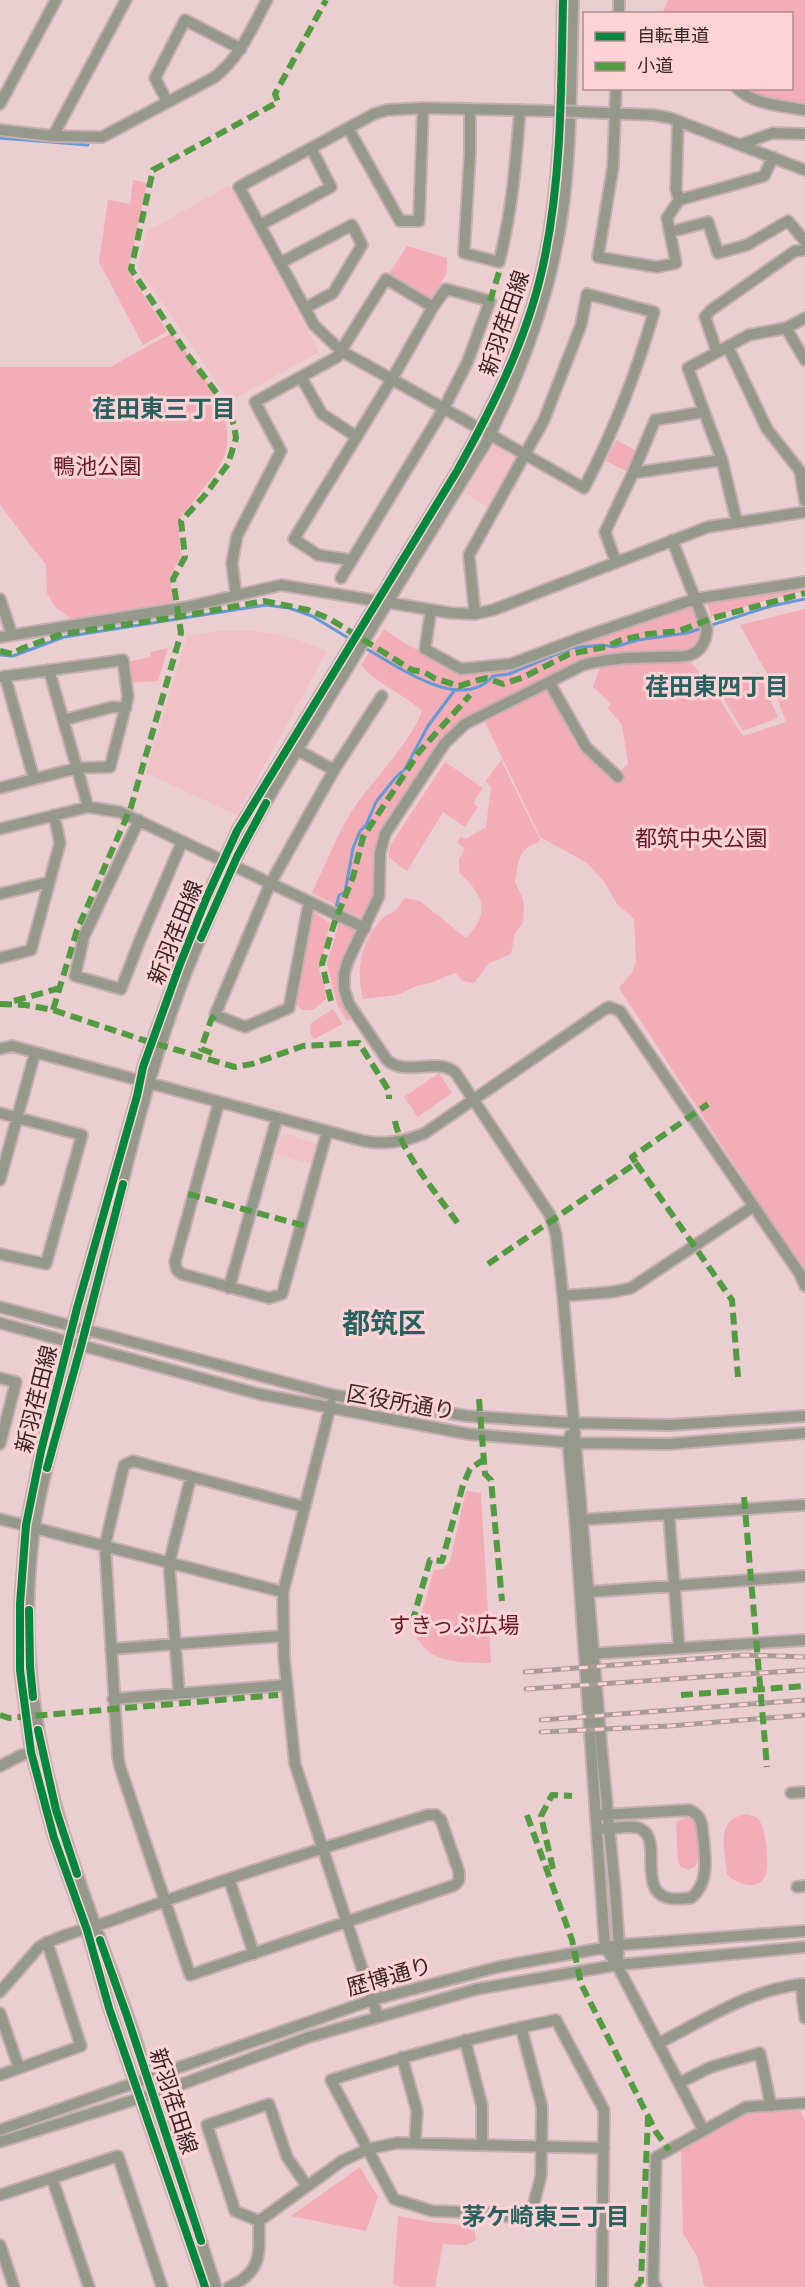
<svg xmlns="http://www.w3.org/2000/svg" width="805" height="2287" viewBox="0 0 805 2287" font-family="'Titillium Web','Noto Sans JP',sans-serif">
<rect width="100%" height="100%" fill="#ebced1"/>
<!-- built -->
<path fill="#f0c1c6" d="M230,185L319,352L230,401L138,268L148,231Z
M494,444L517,457L518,461L490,508L464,493Z
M219,631H251L276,634L298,640L327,651L237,815L146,773L187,636Z
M287,1134L316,1144L311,1164L276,1154L281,1137Z"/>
<!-- green -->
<path fill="#f3adb6" d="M668,0H805V108L761,98L740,89L792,88V14H662Z
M133,180L147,183L128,271L167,331L143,345L99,262L108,200L130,204Z
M407,246L447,258V272L434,297L429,299L389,274Z
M172,333C195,366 244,418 222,461C213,480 191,503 178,521L181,556L170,577L173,602L71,619L54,606L47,593L46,565L0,505V367H110Z
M616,440L637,451L628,472L606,461Z
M805,586V591L774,598L711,617L707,602Z
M687,605L693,607C699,625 710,642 687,652L605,657L459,726L379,837L374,857V896L362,919L312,893C326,864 339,828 358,802C376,778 413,738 422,711C403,693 378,685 361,665L384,629L406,644L450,667L506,670Z
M805,609V1273L799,1260L786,1244L619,988L632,973L636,961L634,919L617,904L605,883L587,863L540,837L485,722L546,690L576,744L613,778L628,764L622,725L608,708L611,704L593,687L600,667L684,661H690L716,694L743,736L786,722L770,679L740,625Z
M168,648L158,681L130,683L127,662L151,657L150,652Z
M759,672L778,718L743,731L717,688Z
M501,760L540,839L539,842L529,846L522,853L518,864L515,882L523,899L524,908L523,923L515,933L511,954L489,963L474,983L463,981L455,973L433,982L417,986L397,995L363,999C355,969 361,939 384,917C388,913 393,913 396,910C399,907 402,902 404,898L420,901L466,938C491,912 484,895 459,873V859L465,849L457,842L461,837L466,839L486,827L491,787L486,781Z
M445,762L483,788L473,803L478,807L465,827L443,812L407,871L388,857L391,844Z
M315,913L330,923L319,971L325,986L326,999L313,1010H302L296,1004L312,916Z
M339,923L358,931C339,966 332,981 352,1019L347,1021L337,1004L327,963Z
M333,1009L343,1024L314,1039L310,1033L311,1023Z
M439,1073L452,1093L418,1117L404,1097Z
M466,1491L481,1493L491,1663C473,1663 448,1663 432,1654C425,1649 420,1642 415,1635L434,1570L444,1569L450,1561Z
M747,1814C752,1816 756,1816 759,1820C765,1827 769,1861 767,1870C763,1893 738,1886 727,1874C725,1849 714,1819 747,1814Z
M686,1817L692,1818C701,1829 701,1855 695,1867L688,1870L681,1867L678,1862L676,1822Z
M801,2111L805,2120V2287H707L704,2285L697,2256L683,2234L681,2150L730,2121L748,2113Z
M360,2167L378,2197L366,2231L291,2216Z
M398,2216L431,2222L474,2226L476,2240L466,2245L443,2244L435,2287H401L393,2284Z"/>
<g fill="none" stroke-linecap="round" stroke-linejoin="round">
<!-- stream -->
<path stroke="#6498d6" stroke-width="3" d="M0,138L88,145
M363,647C397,665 460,714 493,676L509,674L571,648L602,645L614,647L638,640L687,633L771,606L805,599
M0,655L13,656L64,637L266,605L289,608L312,616L350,639
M336,908L339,895L345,892L353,848L360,831L366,825L376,802L396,777L405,769L428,726L454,691"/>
<defs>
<path id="minor" d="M619,14V0
M616,88L613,167L598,257L657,267L676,263L667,218L679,200L676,189L678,121
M737,88C753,105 784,106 805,110
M167,101L155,78L185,20L241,49
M0,104L56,0
M470,109V153L464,253L499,262C512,212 516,162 520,110
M580,112L654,115L670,118L805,170
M348,128L400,221H419L423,108
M0,130L53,136L102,137L215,77C240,57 252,28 267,0
M53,136L126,0
M742,144L773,133L805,134
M679,200L764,176L773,157
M260,225L331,187L311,148
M670,232L708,222L718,253L747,245L788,221L805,241
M280,263L352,225L362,245L333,293L305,308
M786,328L805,360
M728,347L767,429L800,471L805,501
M717,352L705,317L711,310L795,251L805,250
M301,377L322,414L357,437
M633,473L722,460
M737,523L722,460L688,368L749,335L786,328L805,318
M351,560L318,555L294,539L392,379L433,307
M616,562L605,532L633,473L655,420L704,412
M236,595L232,563L237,536L281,451L255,402L337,357L386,279L433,307L446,289L490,301L467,363L444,408L341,578
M0,599L12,635
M431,610L425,649L461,669L511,664L580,638L695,599L805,582
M475,614L469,555L544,420L581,325L587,294L654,312C636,374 614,431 584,488C503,442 423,396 341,351L314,325L239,187L374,114L387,110L423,108L550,111
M0,637L187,607L281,585L451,613L475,614L493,610L708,527L805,512
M49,670L88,807
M5,676L34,779
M0,677L123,660L128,697L110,767L77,768L0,788
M549,682L586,747L618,777
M64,720L112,707L126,708
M297,750L334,770
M139,820L84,936L75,976L121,989L140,940L182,842
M0,829L88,807L120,812L365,928
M0,894L49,882
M309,903L289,1008L245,1027L215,1015L270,884L334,770L382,696
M0,958L31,950L60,843L54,815
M0,1049L12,1046L364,1141C386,1145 405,1142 425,1133L605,1009L609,1007L620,1011L800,1274L805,1286
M219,1102L175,1262L177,1270L182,1274L269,1298L282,1294L327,1132
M0,1113L82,1135L46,1264L0,1254
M0,1180L35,1053
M229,1288L277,1118
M563,1296L612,1292L631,1288L754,1206
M0,1307L333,1395L467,1416L573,1423L670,1425L805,1416
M0,1323L259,1394L468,1434L576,1443L669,1444L805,1433
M0,1378L16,1382L0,1444
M331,1404L283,1592L284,1657L295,1764L378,2017
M570,1435L568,1442L575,1520L605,1947L617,1965L703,2129
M669,1515L679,1647
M0,1519L283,1592
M578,1520L805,1505
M589,1592L805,1576
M111,1649L282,1636
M588,1654L805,1640
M179,1693L169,1563L191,1477
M113,1699L287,1685
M0,1766L22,1755L35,1751
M791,1793L805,1792
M602,1815L689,1810C697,1813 700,1817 702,1826C704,1850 712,1882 691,1898C684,1898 675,1900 668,1898C637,1890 663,1840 641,1829C631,1824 615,1829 604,1829
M229,1879L254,1954
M797,1887L805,1886
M617,1965L619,1945L615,1889L602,1753L563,1296L556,1234L550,1215L455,1072C435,1057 406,1077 387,1060L349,1004L344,989V974L348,961L379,896L380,853L385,834L445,743L465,724L583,665C607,658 632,658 657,657C667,656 680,658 690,655C702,651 706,641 707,629L672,540
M801,1984L805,2018
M0,1992L39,1947C60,1934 93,1928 116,1919C219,1880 324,1848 428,1815H436L441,1820L459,1872V1880L455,1885L190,1975L120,1767L118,1757L105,1545L124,1465L133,1461L305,1507
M0,2013L19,2068
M521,2027L542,2107L541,2176L529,2222L494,2213L432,2211L394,2199L331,2080C405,2056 480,2035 556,2020L604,2110L602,2287
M465,2040L482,2106V2144
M659,2043C705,2020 752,1988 805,1984
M402,2057L417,2111L415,2143
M0,2075L81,2046L47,1942
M679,2083L711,2067L760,2053L771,2106
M0,2130L372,2000L498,1967L619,1945L805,1931
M0,2142L166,2090L309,2037L477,1989L617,1965L805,1947
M52,2178L118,2156L162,2287
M0,2195L52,2178L89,2287
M259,2221L235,2211L207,2125L269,2104L287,2157L307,2186
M0,2245L14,2287
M205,2287L109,2008L87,1930L54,1838L31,1752L20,1670V1604L26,1525L41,1451L77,1308L137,1096L143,1067L180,964L206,899L237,831L457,471C495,403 530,333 545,256C562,171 561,86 563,0
M216,2287C186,2196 158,2104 127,2013C91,1911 48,1809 34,1700C26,1639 27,1573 37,1513C49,1448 71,1385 88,1321C119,1203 143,1082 188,968C203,932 218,894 236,859C266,797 305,739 341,679C389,600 437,521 486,443C524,367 554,285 564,201C572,134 571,67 573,0
M229,2287C263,2272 259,2253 259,2221L342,2161L368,2149L397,2143L604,2148
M656,2287L653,2283L656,2157L746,2107L805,2103"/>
</defs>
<!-- minor casing -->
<use href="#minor" stroke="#c5afb1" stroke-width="14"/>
<!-- minor -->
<use href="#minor" stroke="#95988b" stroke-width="10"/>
<defs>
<path id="rail" d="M525,1672L745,1655L805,1657
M526,1689L805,1670
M541,1720L805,1700
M541,1732L669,1726L805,1715"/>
</defs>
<!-- rail casing -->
<use href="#rail" stroke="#a89b98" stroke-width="5"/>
<!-- rail -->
<use href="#rail" stroke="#fed3d6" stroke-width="3" stroke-dasharray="9" stroke-linecap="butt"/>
<defs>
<path id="minor-bridge" d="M550,111L580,112"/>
</defs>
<!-- minor-bridge casing -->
<use href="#minor-bridge" stroke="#c5afb1" stroke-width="14" stroke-linecap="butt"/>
<!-- minor-bridge -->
<use href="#minor-bridge" stroke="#95988b" stroke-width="10"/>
<!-- quiet -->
<path stroke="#529b41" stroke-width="6" stroke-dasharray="12 6" stroke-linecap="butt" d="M490,301L500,269
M0,651L12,654L23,648L62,634L177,617L264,601L308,610L330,619L412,670L424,672L434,678L459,686L486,678L503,684L524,677L569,654L606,647L621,640L648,634L679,631L713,618L805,593
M14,1001L60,988
M331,1001L322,964L334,924L353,877L363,837L419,752L470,695
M0,1004L26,1005L53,1010L140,1039L235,1067L252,1064L303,1046L359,1043L389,1091V1099
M53,1010L77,930L131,807L181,633L173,579L185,557L181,521L205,495L228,464L236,438L234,425L228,408L187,354L131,269L153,170L278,102L275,94L326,0
M212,1053L201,1049L211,1020L215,1015
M395,1121C400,1151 441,1199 459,1225
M636,1163L732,1300L738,1377
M188,1194L309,1227
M488,1264L636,1163L632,1157L708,1104
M479,1399L485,1474L491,1480L502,1601
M744,1497L767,1767
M412,1623L430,1560L442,1561L463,1485L470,1469L483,1460
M681,1695L805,1686
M0,1715L9,1718L278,1695
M527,1815L572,1940L581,1984L656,2132L669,2150
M553,1869L541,1816L552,1795L572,1796
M636,2287L641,2281L648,2118"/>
<defs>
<path id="cycleway" d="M201,938L237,857L266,803
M47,1468L81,1346L123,1184
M29,1610L30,1666L33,1697
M38,1730L56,1810L77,1874
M100,1940L127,2016L201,2241
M205,2287L109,2008L87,1930L54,1838L31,1752L20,1670V1604L26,1525L41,1451L77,1308L137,1096L143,1067L180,964L206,899L237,831L457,471C495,403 530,333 545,256C562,171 561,86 563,0"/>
</defs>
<!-- cycleway casing -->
<use href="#cycleway" stroke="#fed3d6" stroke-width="11"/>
<!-- cycleway -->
<use href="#cycleway" stroke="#00873e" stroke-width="8"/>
</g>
<g text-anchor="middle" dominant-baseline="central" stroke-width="6" stroke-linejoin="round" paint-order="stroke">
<!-- street labels -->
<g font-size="22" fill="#392527" stroke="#fed3d6">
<text transform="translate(504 323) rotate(-71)">新羽荏田線</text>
<text transform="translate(175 932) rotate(-68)">新羽荏田線</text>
<text transform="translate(36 1399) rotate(-76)">新羽荏田線</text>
<text transform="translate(401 1402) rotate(10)">区役所通り</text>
<text transform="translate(389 1976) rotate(-16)">歴博通り</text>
<text transform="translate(174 2101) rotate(72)">新羽荏田線</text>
</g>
<!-- park labels -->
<g font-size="22" fill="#67192a" stroke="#fed3d6">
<text x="97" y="466">鴨池公園</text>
<text x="701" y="838">都筑中央公園</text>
<text x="454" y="1625">すきっぷ広場</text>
</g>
<!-- neighbourhood labels -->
<g font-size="24" font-weight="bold" fill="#28615f" stroke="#fed3d6">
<text x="164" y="408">荏田東三丁目</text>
<text x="717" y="686">荏田東四丁目</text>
<text x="546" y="2216">茅ケ崎東三丁目</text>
</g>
<!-- district labels -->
<g font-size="28" font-weight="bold" fill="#28615f" stroke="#fed3d6">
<text x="384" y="1322">都筑区</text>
</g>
</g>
<!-- legend -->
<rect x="583" y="12" width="210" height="78" fill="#fed3d6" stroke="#af8d90" stroke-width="1.5"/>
<rect x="595" y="32" width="30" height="9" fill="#00873e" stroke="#af8d90" stroke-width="1.5"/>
<text x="637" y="42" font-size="18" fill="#392527">自転車道</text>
<rect x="595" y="62" width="30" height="9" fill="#529b41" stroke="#af8d90" stroke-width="1.5"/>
<text x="637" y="72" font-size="18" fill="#392527">小道</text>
</svg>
